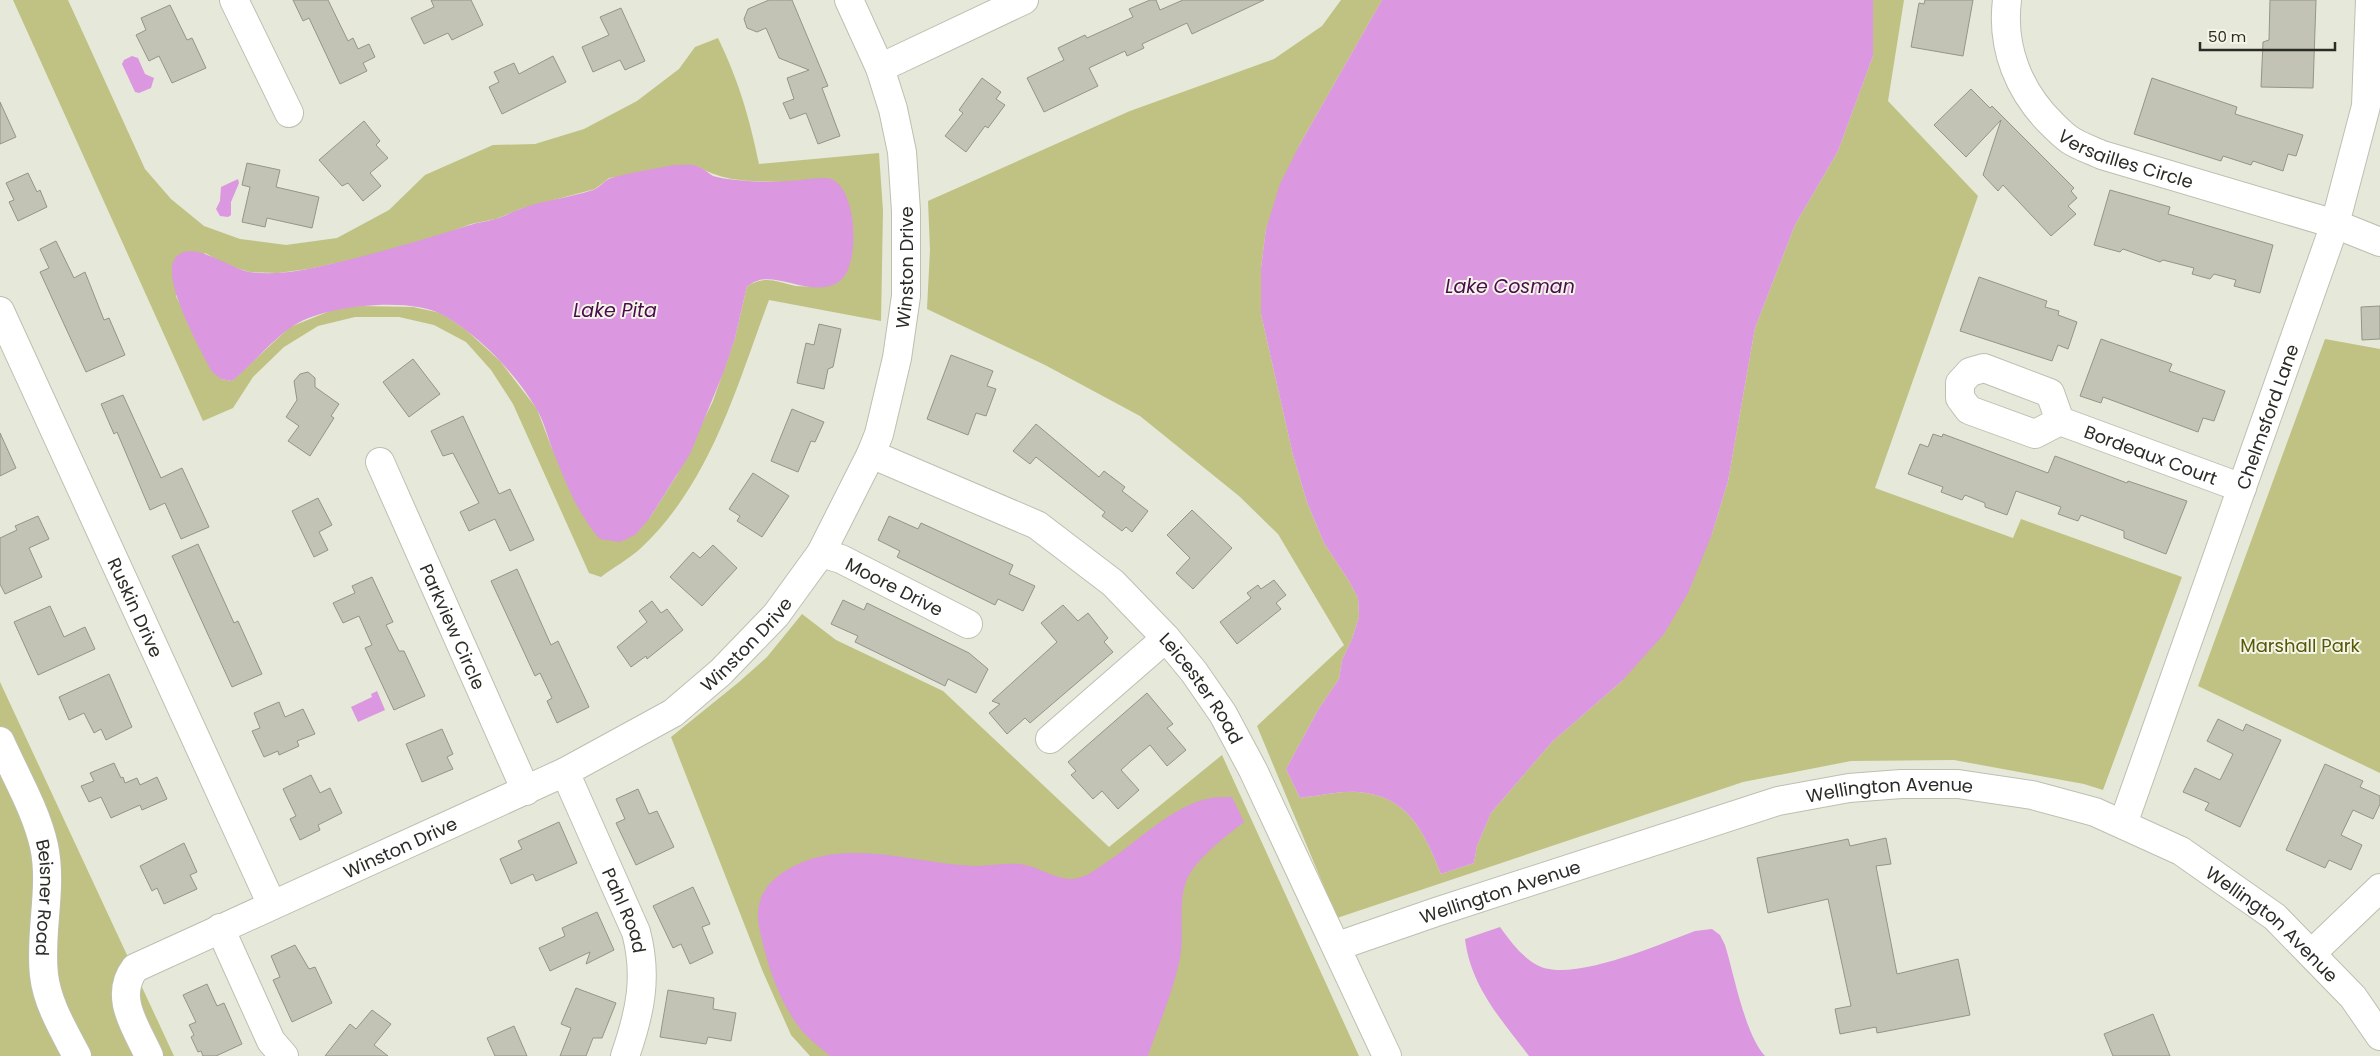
<svg xmlns="http://www.w3.org/2000/svg" width="2380" height="1056" viewBox="0 0 2380 1056" font-family="Poppins,sans-serif">
<rect width="100%" height="100%" fill="#e6e8d9"/>
<!-- green -->
<path fill="#bfc282" fill-rule="evenodd" d="M13,0H68L145,169L171,199L204,226L240,239L286,245L337,238L389,210L425,175L493,145L535,144L584,129L637,101L679,69L695,47L718,38C739,82 749,116 759,164L879,153L883,211L881,321L769,300C736,388 711,482 641,548C629,559 614,567 601,577L589,573L513,404L491,370L466,342L434,325L399,317H355L318,326L284,347L253,377L233,408L203,421ZM697,166C725,183 754,181 786,182L828,286C817,286 806,287 796,286C776,282 766,275 747,286L735,338L713,401L677,475L649,519L552,449L537,409L500,361L465,329L441,313L413,307L360,306L335,309L290,327L232,381L221,379L212,371L176,296L205,253L229,266L250,272L278,273L308,269L369,256L439,236L471,224L496,219L520,209L595,189L609,178Z
M1341,0H1382L1300,144L1266,229L1261,268V314L1293,455L1307,502L1324,543L1349,581L1358,598L1359,617L1352,639L1342,660L1339,679L1318,710L1286,769L1300,798C1318,796 1339,791 1357,792C1408,795 1424,832 1441,874L1474,863L1477,846L1491,813L1552,742L1622,681L1712,534L1728,481L1755,328L1795,225L1838,151L1873,56V0H1904L1888,101L1978,196L1875,488L2013,538L2021,519L2182,577L2103,790L2084,784L1954,760L1851,761L1743,782L1337,918L1257,726L1344,645L1278,534L1239,496L1140,416L1045,365L927,309L930,250L928,201L1130,111L1274,59L1322,26Z
M2325,339L2380,349V773L2198,686Z
M802,614L836,640L943,691L1109,847L1222,755L1359,1056H810L791,1035L763,972L671,737L739,682L767,657Z
M0,682L174,1056H0Z"/>
<!-- water -->
<path fill="#db97df" d="M1382,0H1873V56L1838,151L1795,225L1755,328L1728,481L1712,534L1688,593L1664,634L1622,681L1552,742L1491,813L1477,846L1474,863L1441,874C1424,832 1408,795 1357,792C1339,791 1318,796 1300,798L1286,769L1318,710L1339,679L1342,660L1352,639L1359,617L1358,598L1349,581L1324,543L1307,502L1293,455L1261,314V268L1266,229L1280,184L1300,144Z
M132,56L138,58L145,74L154,78L151,88L139,93L135,92L122,64L124,60Z
M674,165C681,165 691,164 697,166C703,168 708,173 713,176C723,179 737,180 747,181C761,182 776,182 789,181C799,181 823,176 831,179C857,189 860,261 842,279C819,301 778,272 757,281C753,282 750,285 747,286L735,338L724,371L690,454L649,519L635,535L620,542L600,539C577,514 564,478 551,446C547,434 543,419 536,408C514,372 480,336 443,315C411,296 320,305 290,328C269,343 252,365 232,381L221,379L212,372C201,351 162,281 174,260C189,236 229,269 250,272C271,275 296,272 317,267C369,256 419,241 470,225C478,222 487,222 495,219C504,217 511,212 520,209C543,200 569,198 593,190C600,188 604,180 611,178C632,172 653,169 674,165Z
M238,179L239,183L231,202V215L228,217L220,216L216,209L220,201L221,187Z
M377,691L385,710L358,722L351,707L372,697L371,694Z
M1232,797L1244,822C1226,836 1201,855 1189,875C1176,899 1185,932 1180,958C1173,993 1159,1023 1148,1056H830C821,1048 810,1040 802,1031C778,1001 767,964 759,927C755,908 761,889 777,877C835,832 910,864 975,866C990,866 1005,863 1020,864C1039,866 1059,883 1078,878C1091,875 1103,864 1114,857C1142,837 1172,808 1206,799C1214,797 1224,797 1232,797Z
M1500,927C1511,942 1521,956 1537,965C1570,984 1660,944 1695,931L1712,929L1720,935L1725,945C1734,974 1745,1035 1765,1056H1529C1501,1019 1471,987 1465,939Z"/>
<!-- building -->
<path fill="#c2c3b5" stroke="#949587" d="M293,0H328L348,41L353,38L358,49L369,44L375,57L363,63L367,71L340,84L309,18L303,21Z
M431,0H471L483,25L452,40L448,33L424,44L411,18L434,7Z
M769,0H792L828,86L822,88L840,136L818,144L806,113L790,119L783,103L794,99L787,78L809,70L779,58L766,28L757,32L747,28L744,19L748,9Z
M1150,0H1156L1160,10L1183,0H1264L1192,34L1187,23L1142,44L1144,48L1127,56L1125,51L1089,68L1098,86L1044,112L1027,78L1064,60L1058,48L1085,35L1087,38L1133,17L1129,9Z
M1925,0H1973L1963,56L1911,47L1919,3L1924,4Z
M2270,0H2316L2313,88L2261,87L2263,42L2269,40Z
M170,5L187,40L192,38L206,68L172,83L159,56L149,61L136,35L146,30L141,18Z
M621,8L645,61L625,70L620,60L593,72L582,47L609,35L600,17Z
M553,56L566,82L502,114L489,87L499,82L494,72L514,63L519,74Z
M982,78L1001,92L996,99L1005,105L988,128L985,126L966,152L945,136L963,113L959,110Z
M2152,78L2237,107L2235,114L2303,135L2296,156L2288,154L2283,171L2253,161L2251,165L2223,156L2221,161L2134,134Z
M1971,89L1990,108L1992,106L2074,188L2071,191L2077,198L2068,206L2076,214L2051,236L2003,185L1998,191L1983,175L2001,120L1966,157L1934,125Z
M0,102L16,137L0,144Z
M364,121L380,141L376,145L388,158L370,173L381,186L363,201L348,183L342,186L319,160Z
M247,163L280,170L276,187L319,197L312,228L267,218L265,227L242,222L250,187L242,185Z
M28,173L37,192L40,190L47,207L18,221L9,202L14,200L6,183Z
M2110,190L2170,207L2168,214L2273,245L2260,293L2234,286L2236,280L2214,274L2210,279L2192,274L2194,268L2163,260L2160,262L2123,249L2120,252L2094,245Z
M56,241L74,278L85,272L104,320L109,318L125,355L86,372L40,272L49,268L40,249Z
M1979,277L2047,301L2045,307L2059,311L2058,315L2077,322L2068,349L2058,345L2052,361L1960,331Z
M2380,306V339L2362,340L2361,307Z
M819,324L841,329L833,367L828,369L824,389L797,383L806,343L814,345Z
M2101,339L2172,364L2169,371L2225,391L2214,421L2203,418L2198,432L2103,397L2101,403L2080,396Z
M951,355L993,371L987,386L996,389L986,416L976,413L968,435L927,419Z
M413,359L440,394L409,417L383,382Z
M308,372L315,378V387L339,404L331,416L334,418L310,456L288,441L299,426L286,417L297,400L294,381L300,374Z
M123,395L161,478L182,468L209,527L181,539L165,503L150,510L117,432L114,434L101,404Z
M792,409L824,422L815,442L811,441L798,472L771,461Z
M463,416L499,494L510,489L534,540L510,551L495,519L469,531L460,512L479,503L453,453L443,456L431,431Z
M1036,424L1099,477L1104,471L1125,487L1122,491L1148,511L1132,532L1126,527L1122,531L1102,516L1105,512L1036,457L1030,464L1013,451Z
M0,433L16,468L0,476Z
M1933,434L1942,437L1943,434L2048,473L2055,456L2127,483L2128,481L2187,501L2166,554L2124,538V531L2081,515L2078,521L2058,514L2061,507L2016,491L2007,515L1985,507V503L1965,495L1962,500L1941,492L1943,487L1908,474L1920,444L1928,447Z
M753,473L789,496L762,537L737,521L740,516L729,509Z
M318,498L332,525L319,532L328,550L314,557L292,511Z
M1192,510L1232,548L1193,589L1176,573L1190,558L1167,535Z
M38,516L49,539L29,548L42,577L5,594L0,584V538L17,530L15,526Z
M889,516L918,529L921,523L1013,565L1009,574L1035,586L1023,611L998,599L995,605L897,557L900,551L878,540Z
M198,544L234,623L238,621L262,674L232,687L172,556Z
M713,545L737,568L702,606L670,577L693,552L700,558Z
M517,569L551,645L558,641L589,707L557,723L547,701L552,698L540,673L535,676L491,581Z
M372,577L393,622L386,625L399,651H404L425,696L394,710L365,648L372,645L359,616L343,623L333,603L355,593L352,586Z
M1274,580L1286,595L1276,603L1281,609L1237,644L1220,622L1251,598L1247,593L1258,585L1261,589Z
M843,600L864,610L867,603L969,653L988,669L976,693L948,679L945,686L855,642L858,636L831,624Z
M652,601L661,613L667,609L683,630L647,659L646,656L631,667L617,647L647,622L639,611Z
M1063,605L1078,621L1088,613L1108,638L1104,642L1113,652L1030,723L1025,718L1007,734L989,713L1000,704L992,701L1057,642L1041,623Z
M50,606L64,637L85,627L95,649L38,675L14,622Z
M109,674L132,727L106,740L101,729L94,733L84,713L69,720L59,697Z
M1147,693L1173,724L1167,728L1186,750L1167,766L1150,745L1132,760L1121,770L1139,790L1118,809L1102,791L1093,799L1071,775L1076,771L1068,762Z
M279,702L285,717L303,709L315,734L297,741L299,746L279,755L278,751L264,757L252,731L260,728L254,713Z
M2218,719L2243,731L2246,724L2281,740L2240,827L2205,810L2209,803L2183,792L2195,768L2220,780L2233,754L2207,741Z
M442,729L453,754L447,757L453,769L422,782L406,744Z
M114,763L121,778L123,777L125,783L137,778L140,785L157,777L167,799L142,810L140,805L111,818L101,797L89,802L81,786L94,781L90,773Z
M2325,764L2363,781L2360,787L2380,796V804L2373,819L2353,810L2341,835L2362,845L2351,870L2329,860L2325,868L2286,850Z
M311,775L320,793L330,788L342,813L318,825L320,830L300,840L290,819L296,816L283,789Z
M638,789L649,814L657,811L674,847L636,865L616,823L625,819L616,799Z
M559,822L577,863L536,881L533,874L511,884L500,859L522,849L518,841Z
M1886,838L1891,864L1876,866L1897,974L1958,959L1970,1015L1877,1033L1876,1027L1840,1034L1835,1009L1851,1006L1828,899L1768,913L1757,858L1848,839L1850,846Z
M184,843L197,872L190,875L197,889L164,904L157,888L152,891L140,866Z
M693,887L710,924L702,927L713,953L690,964L681,944L673,948L653,906Z
M597,912L614,950L586,964L590,952L550,971L539,948L565,936L562,928Z
M295,945L309,969L315,967L332,1003L292,1022L273,980L280,977L271,956Z
M207,984L217,1006L224,1003L242,1044L216,1056H203L201,1051L198,1052L191,1037L194,1035L189,1025L196,1022L183,995Z
M576,988L616,1003L602,1038H593L586,1056H560L571,1028L561,1024Z
M668,990L714,998L713,1009L736,1013L731,1041L708,1037L706,1044L660,1037Z
M372,1010L391,1024L374,1045L388,1056H325L350,1024L356,1029Z
M2153,1014L2170,1056H2113L2104,1034Z
M514,1026L527,1056H495L487,1038Z"/>
<g fill="none" stroke-linecap="round" stroke-linejoin="round">
<defs>
<g id="minor">
<path d="M234,0L289,113"/>
<path id="s1" d="M2007,0C2001,48 2019,92 2053,125C2058,130 2064,136 2070,140C2079,146 2091,150 2102,155L2335,224L2380,242"/>
<path d="M880,68L1024,0"/>
<path id="s2" d="M0,311L272,905"/>
<path id="s3" d="M2060,421L2035,434L1969,410L1960,398V383L1970,372L1984,368L2050,393L2060,421L2242,488"/>
<path id="s4" d="M871,454L1037,525L1113,583L1166,638L1194,672L1223,714L1253,770L1387,1056"/>
<path id="s5" d="M380,462L526,791"/>
<path id="s6" d="M821,553L841,559L968,624"/>
<path d="M1050,739L1166,638"/>
<path id="s7" d="M0,741C15,775 36,810 44,846C53,888 39,933 44,975C47,1003 64,1031 77,1056"/>
<path id="s8" d="M565,772L636,932C648,977 640,1013 625,1056"/>
<path id="s9" d="M2123,824L2335,224L2366,106L2370,0"/>
<path d="M220,928L271,1041L284,1056"/>
<path id="s10" d="M1338,946L1436,912L1778,801L1849,788L1901,784H1958L2032,795L2095,812L2181,851L2275,917L2353,997L2380,1036"/>
<path d="M2312,953L2380,888"/>
<path id="s11" d="M149,1056C136,1027 113,997 135,968L565,772L673,713L721,672L776,615L821,553L871,454L879,434L897,358L906,296V211L902,152L893,109L880,68L849,0"/>
</g>
</defs>
<!-- minor casing -->
<use href="#minor" stroke="#bebfb0" stroke-width="30"/>
<!-- minor -->
<use href="#minor" stroke="#fff" stroke-width="28"/>
</g>
<g text-anchor="middle" dominant-baseline="central" stroke-width="4" stroke-linejoin="round" paint-order="stroke">
<!-- street labels -->
<g font-size="18" fill="#2b2c26" stroke="#f4f5e6">
<text stroke="none"><textPath href="#s1" startOffset="220">Versailles Circle</textPath></text>
<text stroke="none"><textPath href="#s11" startOffset="1211">Winston Drive</textPath></text>
<text stroke="none"><textPath href="#s9" startOffset="432">Chelmsford Lane</textPath></text>
<text stroke="none"><textPath href="#s3" startOffset="355">Bordeaux Court</textPath></text>
<text stroke="none"><textPath href="#s6" startOffset="81">Moore Drive</textPath></text>
<text stroke="none"><textPath href="#s2" startOffset="326">Ruskin Drive</textPath></text>
<text stroke="none"><textPath href="#s5" startOffset="180">Parkview Circle</textPath></text>
<text stroke="none"><textPath href="#s11" startOffset="791">Winston Drive</textPath></text>
<text stroke="none"><textPath href="#s4" startOffset="414">Leicester Road</textPath></text>
<text stroke="none"><textPath href="#s10" startOffset="576">Wellington Avenue</textPath></text>
<text stroke="none"><textPath href="#s11" startOffset="386">Winston Drive</textPath></text>
<text stroke="none"><textPath href="#s10" startOffset="171">Wellington Avenue</textPath></text>
<text stroke="none"><textPath href="#s7" startOffset="166">Beisner Road</textPath></text>
<text stroke="none"><textPath href="#s8" startOffset="151">Pahl Road</textPath></text>
<text stroke="none"><textPath href="#s10" startOffset="996">Wellington Avenue</textPath></text>
</g>
<!-- park labels -->
<g font-size="18" fill="#555709" stroke="#f4f5e6">
<text x="2300" y="645">Marshall Park</text>
</g>
<!-- water labels -->
<g font-size="19" font-style="italic" fill="#490c4e" stroke="#f4f5e6">
<text x="1510" y="286">Lake Cosman</text>
<text x="615" y="310">Lake Pita</text>
</g>
</g>
<!-- scale -->
<path d="M2200 42v8h135v-8" fill="none" stroke="#2b2c26" stroke-width="2.5"/>
<text x="2208" y="42" font-size="15" fill="#2b2c26" stroke="#f4f5e6" stroke-width="4" paint-order="stroke">50 m</text>
</svg>
